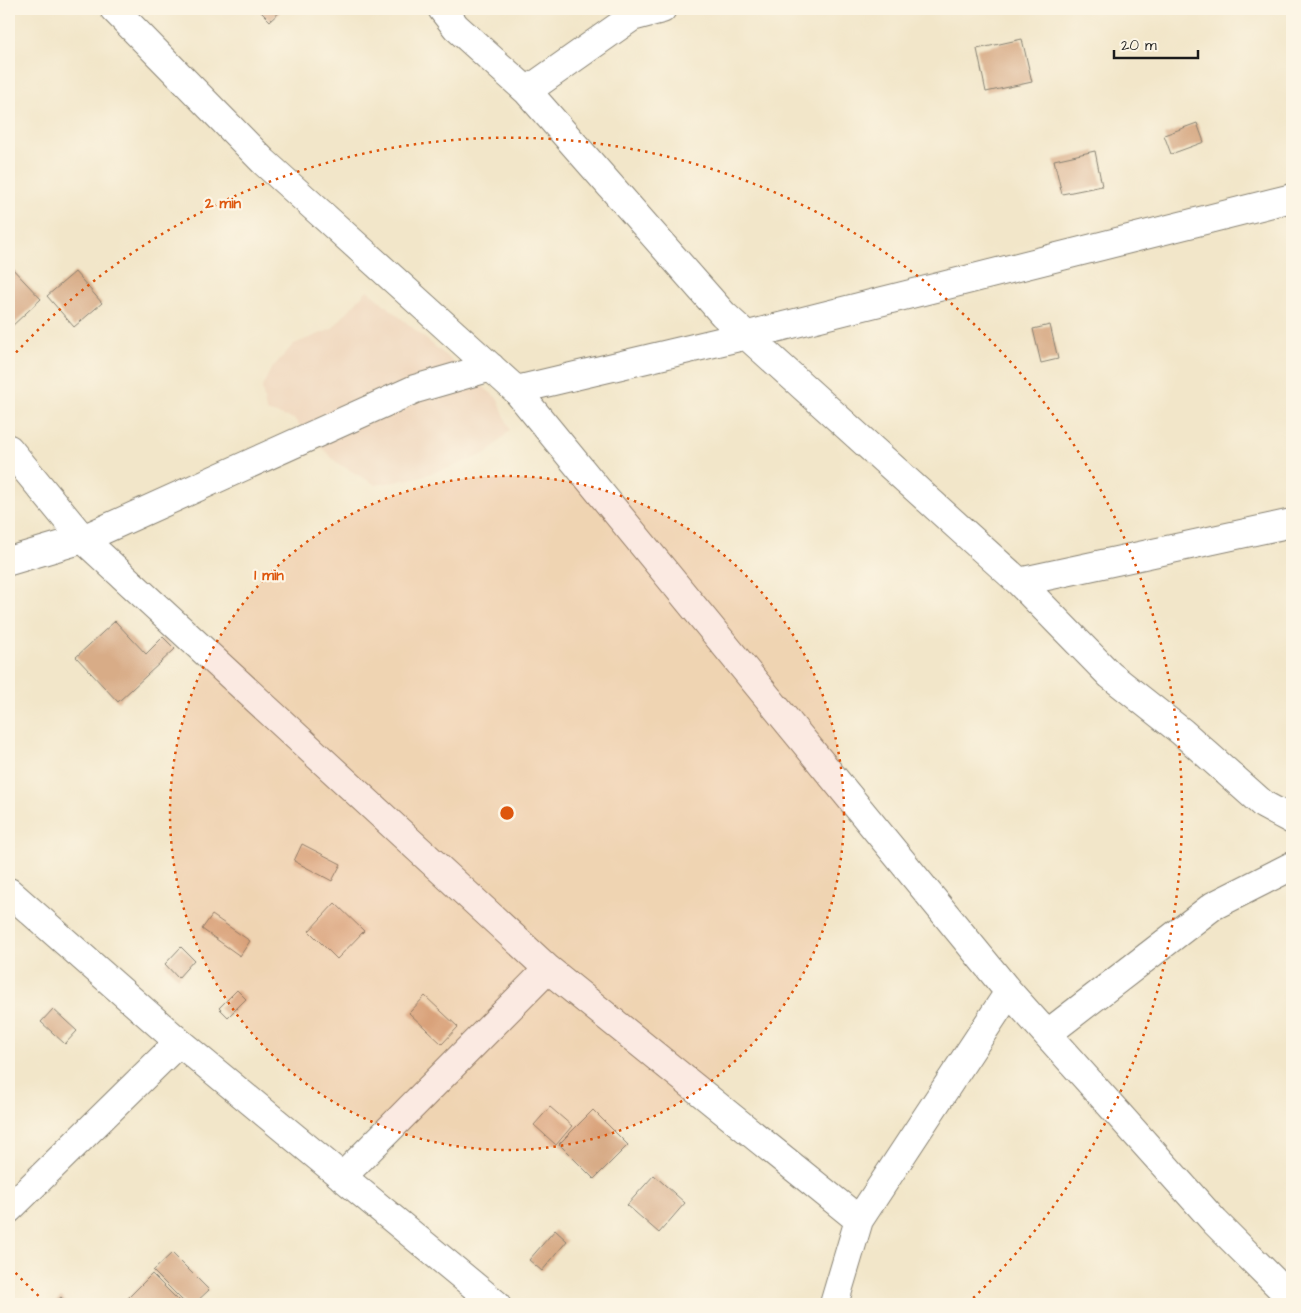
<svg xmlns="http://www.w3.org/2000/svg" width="1301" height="1313" viewBox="0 0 1301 1313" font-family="'Architects Daughter',sans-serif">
<rect width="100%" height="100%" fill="#fcf5e5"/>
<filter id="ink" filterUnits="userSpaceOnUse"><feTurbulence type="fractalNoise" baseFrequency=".02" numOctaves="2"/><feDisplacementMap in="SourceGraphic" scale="10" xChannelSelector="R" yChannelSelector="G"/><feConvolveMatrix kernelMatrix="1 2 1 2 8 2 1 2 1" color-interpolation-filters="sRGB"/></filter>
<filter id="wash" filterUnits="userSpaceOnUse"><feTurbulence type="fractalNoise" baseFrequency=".0096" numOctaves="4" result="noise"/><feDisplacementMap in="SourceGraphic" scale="20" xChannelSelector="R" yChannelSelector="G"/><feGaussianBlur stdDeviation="1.12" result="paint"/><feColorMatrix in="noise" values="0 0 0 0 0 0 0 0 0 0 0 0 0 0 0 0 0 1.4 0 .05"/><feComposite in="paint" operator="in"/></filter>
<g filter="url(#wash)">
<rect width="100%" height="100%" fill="#f2e6c9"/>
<!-- built -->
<path fill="#efd6bc" d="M367,290L498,399L510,430L487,453L452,467L415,478L376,485L337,463L294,419L266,411L262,387L271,369L294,344L332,329Z"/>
<g id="blocks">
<!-- building -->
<path fill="#d8ac87" d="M258,9H283L270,21Z
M1022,39L1032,82L986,92L977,49Z
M1197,123L1204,142L1171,154L1164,135Z
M1095,151L1102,186L1062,194L1054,160Z
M9,265L41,299L11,327L9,326Z
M75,272L102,303L74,327L47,296Z
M1050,325L1058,359L1041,363L1033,329Z
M115,621L146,654L163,637L175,649L118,702L76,657Z
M302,844L341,864L332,881L294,861Z
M335,903L364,931L337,959L309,931Z
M212,915L250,941L240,956L202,929Z
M181,947L194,960L178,978L165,964Z
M237,990L246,999L228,1017L219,1008Z
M425,996L458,1027L442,1044L409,1013Z
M53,1009L77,1031L65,1044L41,1022Z
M550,1107L572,1126L556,1145L534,1125Z
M593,1110L628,1145L594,1179L559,1144Z
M654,1175L685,1203L659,1233L627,1205Z
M555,1230L567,1241L542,1271L529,1260Z
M172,1253L209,1290L194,1304H186L153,1271Z
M152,1274L182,1304L123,1303Z
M61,1297L68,1304H53Z"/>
</g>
</g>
<g filter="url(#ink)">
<use href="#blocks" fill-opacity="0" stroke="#878172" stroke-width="1"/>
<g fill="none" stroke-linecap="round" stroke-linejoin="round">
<defs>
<path id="minor" d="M114,9L264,162L516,390L1009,992L1215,1222L1292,1299
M442,9L456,27L527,91L723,314L1019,582L1110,675L1182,732L1264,805L1292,820
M527,91L632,17L662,9
M516,390L748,335L1292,198
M9,449L83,539L548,969L859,1220
M9,561L83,539L415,389L491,367
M1019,582L1292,523
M9,892L179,1042L496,1304
M1047,1034L1213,906L1292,866
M342,1177L548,969
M9,1209L179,1042
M834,1304L859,1220L1009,992"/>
</defs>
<!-- minor casing -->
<use href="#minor" stroke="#878172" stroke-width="30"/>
<!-- minor -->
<use href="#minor" stroke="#fff" stroke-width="28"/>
</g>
</g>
<!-- distance rings -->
<circle cx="507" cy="813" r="337" fill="#de560d" fill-opacity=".12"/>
<g fill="none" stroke="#de560d" stroke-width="2.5" stroke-dasharray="2.5 5">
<circle cx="507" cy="813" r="337"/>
<path d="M44 1301A673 673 0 0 1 11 1268M11 358A673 673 0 1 1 970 1301"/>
</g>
<circle cx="507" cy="813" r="8" fill="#de560d" stroke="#fcf5e5" stroke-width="2.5"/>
<g font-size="15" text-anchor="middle" font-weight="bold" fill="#de560d" stroke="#fcf5e5" stroke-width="4.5" stroke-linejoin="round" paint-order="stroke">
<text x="223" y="208">2 min</text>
<text x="269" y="580">1 min</text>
</g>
<!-- margin -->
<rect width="1301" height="1313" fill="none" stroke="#fcf5e5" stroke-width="30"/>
<!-- scale -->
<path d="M1114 50v8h84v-8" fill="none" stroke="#1c1c1c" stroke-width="2.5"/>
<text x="1121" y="50" font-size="15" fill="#1c1c1c" stroke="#fcf5e5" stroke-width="4" paint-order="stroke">20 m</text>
</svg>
